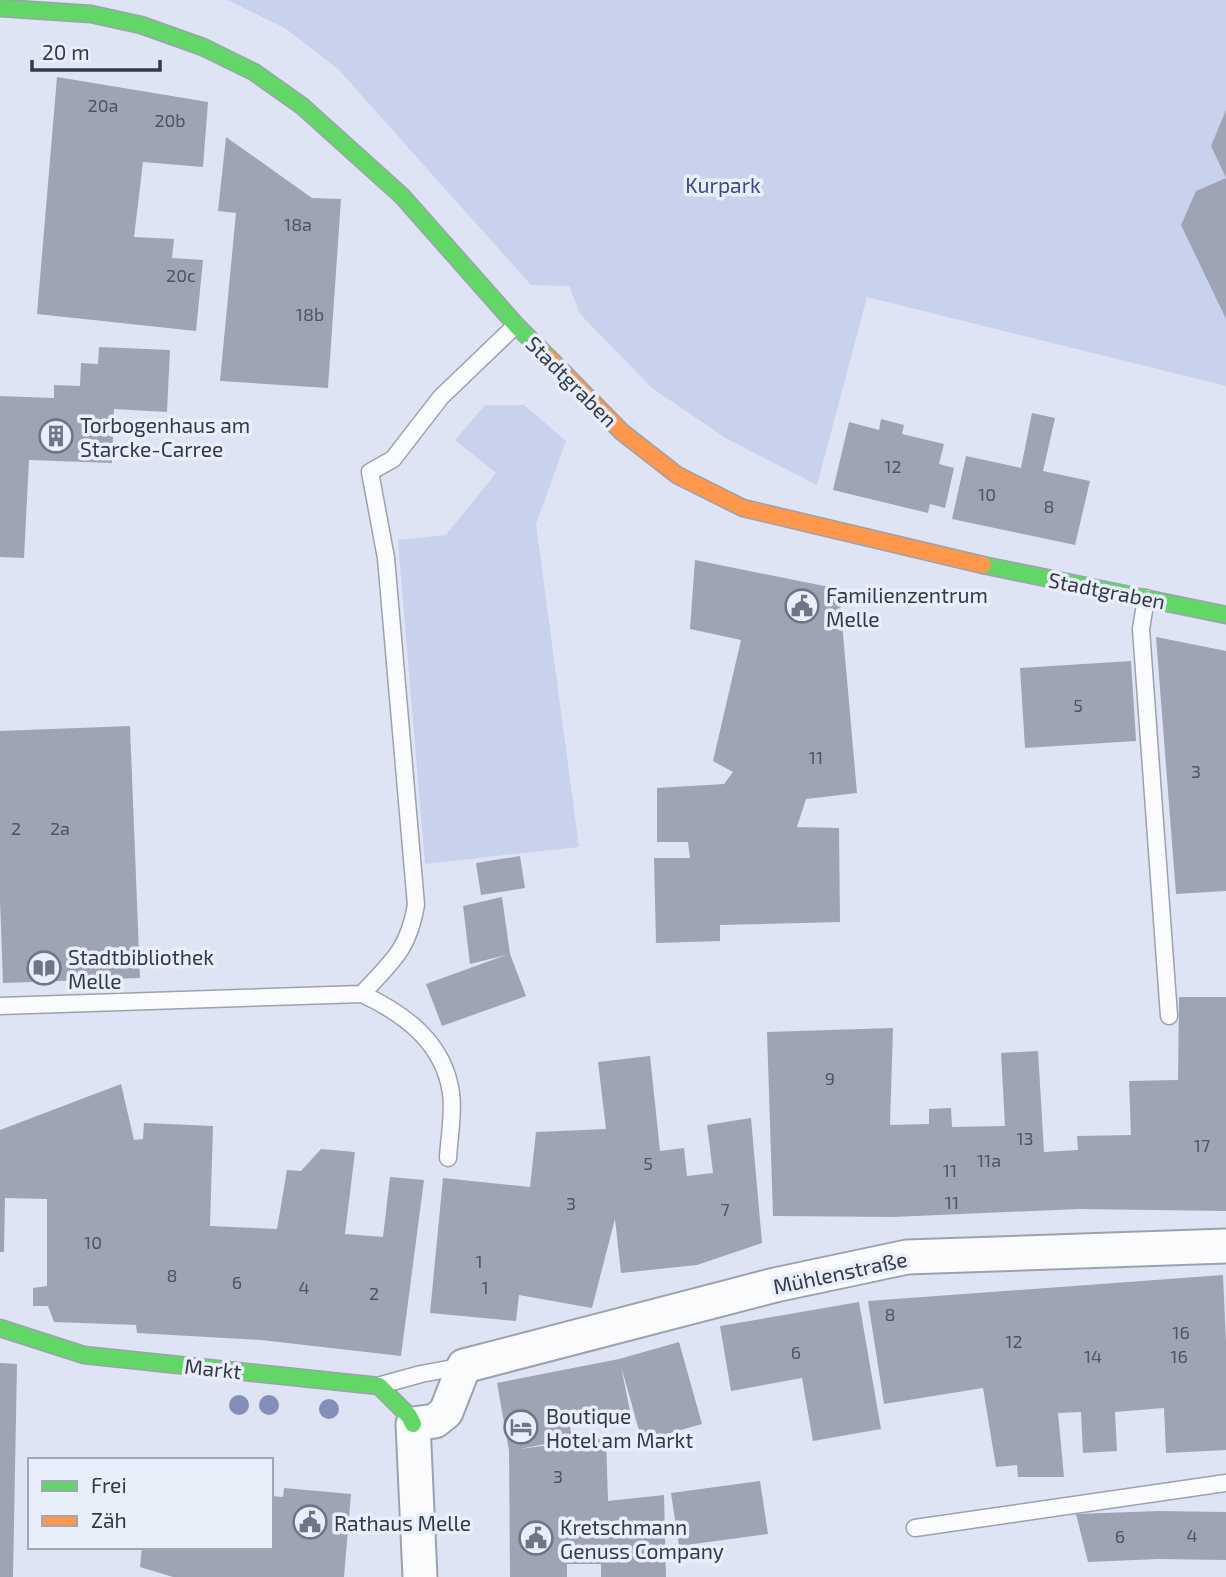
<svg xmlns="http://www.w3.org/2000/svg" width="1226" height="1577" viewBox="0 0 1226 1577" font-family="'Exo 2',sans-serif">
<rect width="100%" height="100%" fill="#dee4f3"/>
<!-- green -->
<path fill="#c9d2ec" d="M227,0H1226V386L867,297L817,485L727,439L652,388L580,314L569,286L531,285L338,69L285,28Z
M485,405H524L566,441L536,524L579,847L425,864L398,540L446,535L496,473L455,440Z"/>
<!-- building -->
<path fill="#9ea4b4" d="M57,77L208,102L203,167L143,162L134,237L174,239L172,258L203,260L196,331L37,314Z
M1226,110V319L1181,225L1196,191L1226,178L1211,146Z
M226,137L312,198L341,199L328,388L220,381L236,213L218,211Z
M99,347L170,350L167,412L114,409L112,463L29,460L24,558L0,557V396L54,398V385L80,386L81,363L98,364Z
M1032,413L1055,418L1043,471L1090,481L1075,545L952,519L966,456L1021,468Z
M881,419L904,425L902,434L944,444L939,464L954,468L945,508L930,504L928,513L833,490L849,422L879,430Z
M695,560L839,589L857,793L806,799L797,827L839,828L840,922L720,925V941L656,943L654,858H690L688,842H657V788L724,784L733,772L713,761L741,640L690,629Z
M1156,637L1226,651V891L1176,894Z
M1131,661L1136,741L1025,748L1020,668Z
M130,726L140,978L3,983L0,900V731Z
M520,856L525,888L481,895L476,863Z
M502,897L510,954L526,996L442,1026L426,984L506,955L470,964L463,906Z
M1179,997H1226V1211L1079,1209L893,1217L773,1216L767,1032L893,1028L890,1125L929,1124V1109L951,1108L952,1127L1005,1126L1001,1053L1038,1051L1044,1152L1078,1150L1077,1136L1131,1135L1129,1081L1178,1080Z
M650,1056L660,1151L684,1148L687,1176L713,1173L707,1125L751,1118L762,1243L697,1265L621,1273L615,1219L592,1308L519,1295L516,1321L430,1313L443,1178L530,1187L536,1132L606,1129L598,1062Z
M121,1084L134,1140L143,1139L144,1123L213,1126L210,1226L277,1229L287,1170L301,1171L321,1149L355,1152L345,1234L383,1237L390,1177L424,1180L401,1356L261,1340L137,1333L136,1325L54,1322L48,1306H33V1288L47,1286V1199L5,1198L4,1252H0V1130Z
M1223,1275L1226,1342V1450L1166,1453L1164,1408L1115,1412L1117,1451L1083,1453L1081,1412L1058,1413L1064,1477H1018L1017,1465L996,1467L983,1388L884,1404L868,1301Z
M859,1302L881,1429L813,1441L802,1378L731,1391L720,1326Z
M679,1342L702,1424L642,1441L621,1366L630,1411L569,1422L572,1439L519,1449L606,1438L608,1501L664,1495L666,1577H601V1564H567V1577H510L509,1451L497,1383L619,1359Z
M0,1363L17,1364L13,1577H0Z
M760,1481L768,1534L679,1546L671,1493Z
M284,1488L351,1494L344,1577H173L140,1567L142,1547H271V1496L283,1497Z
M1159,1511L1226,1512V1560L1158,1559L1088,1562L1076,1514Z"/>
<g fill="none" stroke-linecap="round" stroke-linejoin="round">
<defs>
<path id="lane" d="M1146,598L1141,629L1169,1016
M362,994C392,961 408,951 416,905L386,558L370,472L393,459L441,397L516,325
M0,1006L362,994C405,1014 444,1043 451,1093C454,1113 449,1138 448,1158
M381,1385L421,1374L464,1366
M915,1528L1226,1483"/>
<path id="street" d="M420,1577L413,1424L435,1421L446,1412L464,1366L775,1285L907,1257L1226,1246"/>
<path id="fast" d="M0,8L91,14L141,25L203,47L254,72L302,106L402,196L516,325L549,358
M983,565L1226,615
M0,1328L84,1355L379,1386L409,1416L413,1424"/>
<path id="slow" d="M549,358L622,432L677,475L743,508L983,565"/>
</defs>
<!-- lane casing -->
<use href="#lane" stroke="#9da1ad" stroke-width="19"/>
<!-- street casing -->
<use href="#street" stroke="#9da1ad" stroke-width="37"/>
<!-- fast casing -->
<use href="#fast" stroke="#9da1ad" stroke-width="19"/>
<!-- slow casing -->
<use href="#slow" stroke="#9da1ad" stroke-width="19"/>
<!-- lane -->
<use href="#lane" stroke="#fafbfd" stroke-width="16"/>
<!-- street -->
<use href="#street" stroke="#fafbfd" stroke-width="33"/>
<!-- fast -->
<use href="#fast" stroke="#63d668" stroke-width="16"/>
<!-- slow -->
<use href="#slow" stroke="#ff974d" stroke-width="16"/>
</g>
<!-- trees -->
<g fill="#838fba">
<circle cx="239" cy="1405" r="10"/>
<circle cx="269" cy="1405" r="10"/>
<circle cx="329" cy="1409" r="10"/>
</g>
<!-- icons -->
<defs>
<symbol id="building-ring" viewBox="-11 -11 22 22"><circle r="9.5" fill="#e9eefb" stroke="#707583" stroke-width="1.5"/><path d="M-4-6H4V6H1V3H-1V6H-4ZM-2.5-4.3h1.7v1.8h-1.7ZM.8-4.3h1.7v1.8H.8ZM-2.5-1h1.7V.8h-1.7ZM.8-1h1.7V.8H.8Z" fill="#707583"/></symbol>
<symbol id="civic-ring" viewBox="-11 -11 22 22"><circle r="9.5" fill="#e9eefb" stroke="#707583" stroke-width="1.5"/><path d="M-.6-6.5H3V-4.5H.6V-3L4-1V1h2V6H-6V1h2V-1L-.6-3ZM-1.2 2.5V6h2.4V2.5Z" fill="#707583"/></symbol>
<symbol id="library-ring" viewBox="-11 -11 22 22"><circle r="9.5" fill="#e9eefb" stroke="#707583" stroke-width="1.5"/><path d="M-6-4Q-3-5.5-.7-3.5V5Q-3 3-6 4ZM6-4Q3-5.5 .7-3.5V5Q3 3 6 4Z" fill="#707583"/></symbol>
<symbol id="hotel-ring" viewBox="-11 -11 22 22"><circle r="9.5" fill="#e9eefb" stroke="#707583" stroke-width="1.5"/><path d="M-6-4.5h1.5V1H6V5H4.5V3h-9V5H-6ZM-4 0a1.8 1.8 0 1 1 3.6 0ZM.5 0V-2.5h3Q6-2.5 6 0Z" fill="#707583"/></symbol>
</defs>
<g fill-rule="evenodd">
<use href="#building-ring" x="37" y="417" width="38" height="38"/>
<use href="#civic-ring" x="783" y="587" width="38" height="38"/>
<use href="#library-ring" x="25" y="949" width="38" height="38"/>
<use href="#hotel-ring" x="502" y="1408" width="38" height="38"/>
<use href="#civic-ring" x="291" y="1503" width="38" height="38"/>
<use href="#civic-ring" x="517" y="1519" width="38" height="38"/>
</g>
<g text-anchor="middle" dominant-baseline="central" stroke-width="7" stroke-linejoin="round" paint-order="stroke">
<!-- number labels -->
<g font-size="18" fill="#4e5462">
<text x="103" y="105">20a</text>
<text x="170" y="120">20b</text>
<text x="298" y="224">18a</text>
<text x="181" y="275">20c</text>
<text x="310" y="314">18b</text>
<text x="893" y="466">12</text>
<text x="987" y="494">10</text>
<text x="1049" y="506">8</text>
<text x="1078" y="705">5</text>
<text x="816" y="757">11</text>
<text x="1196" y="771">3</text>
<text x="16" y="828">2</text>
<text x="60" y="828">2a</text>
<text x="830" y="1078">9</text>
<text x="1025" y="1138">13</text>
<text x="1202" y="1145">17</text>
<text x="989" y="1160">11a</text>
<text x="648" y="1163">5</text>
<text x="950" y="1170">11</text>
<text x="952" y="1202">11</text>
<text x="571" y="1203">3</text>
<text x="725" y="1209">7</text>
<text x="93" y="1242">10</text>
<text x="479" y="1261">1</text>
<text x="172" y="1275">8</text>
<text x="237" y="1282">6</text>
<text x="304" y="1287">4</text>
<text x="485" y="1287">1</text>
<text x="374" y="1293">2</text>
<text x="890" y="1314">8</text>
<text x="1181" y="1332">16</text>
<text x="1014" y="1341">12</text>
<text x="796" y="1352">6</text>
<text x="1093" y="1356">14</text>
<text x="1179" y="1356">16</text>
<text x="558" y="1476">3</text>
<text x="1192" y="1535">4</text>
<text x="1120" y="1536">6</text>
</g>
<!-- park labels -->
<g font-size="21" fill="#384a8b" stroke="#e9eefb">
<text x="723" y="184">Kurpark</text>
</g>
<!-- street labels -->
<g font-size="21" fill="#343946" stroke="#e9eefb">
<text transform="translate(572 381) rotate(45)">Stadtgraben</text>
<text transform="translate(1107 590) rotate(11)">Stadtgraben</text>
<text transform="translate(840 1272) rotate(-12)">Mühlenstraße</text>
<text transform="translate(213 1368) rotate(6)">Markt</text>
</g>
<!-- poi labels -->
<g font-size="21" fill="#343946" stroke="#e9eefb" text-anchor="start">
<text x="80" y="424">Torbogenhaus am<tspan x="80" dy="24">Starcke-Carree</tspan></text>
<text x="826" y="594">Familienzentrum<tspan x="826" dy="24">Melle</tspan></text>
<text x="68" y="956">Stadtbibliothek<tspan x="68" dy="24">Melle</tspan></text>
<text x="546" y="1415">Boutique<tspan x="546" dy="24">Hotel am Markt</tspan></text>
<text x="334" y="1522">Rathaus Melle</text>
<text x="560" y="1526">Kretschmann<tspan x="560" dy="24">Genuss Company</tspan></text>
</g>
</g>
<!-- legend -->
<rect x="28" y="1458" width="245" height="91" fill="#e9eefb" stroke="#a1a6b3" stroke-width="2"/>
<rect x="42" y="1481" width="35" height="10" fill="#63d668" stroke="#a1a6b3" stroke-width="2"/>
<text x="91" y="1493" font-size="21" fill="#343946">Frei</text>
<rect x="42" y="1516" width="35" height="10" fill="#ff974d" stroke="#a1a6b3" stroke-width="2"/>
<text x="91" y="1528" font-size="21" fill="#343946">Zäh</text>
<!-- scale -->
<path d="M32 60v10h128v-10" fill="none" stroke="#343946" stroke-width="3.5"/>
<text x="42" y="60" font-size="21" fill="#343946" stroke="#e9eefb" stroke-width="5" paint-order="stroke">20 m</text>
</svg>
